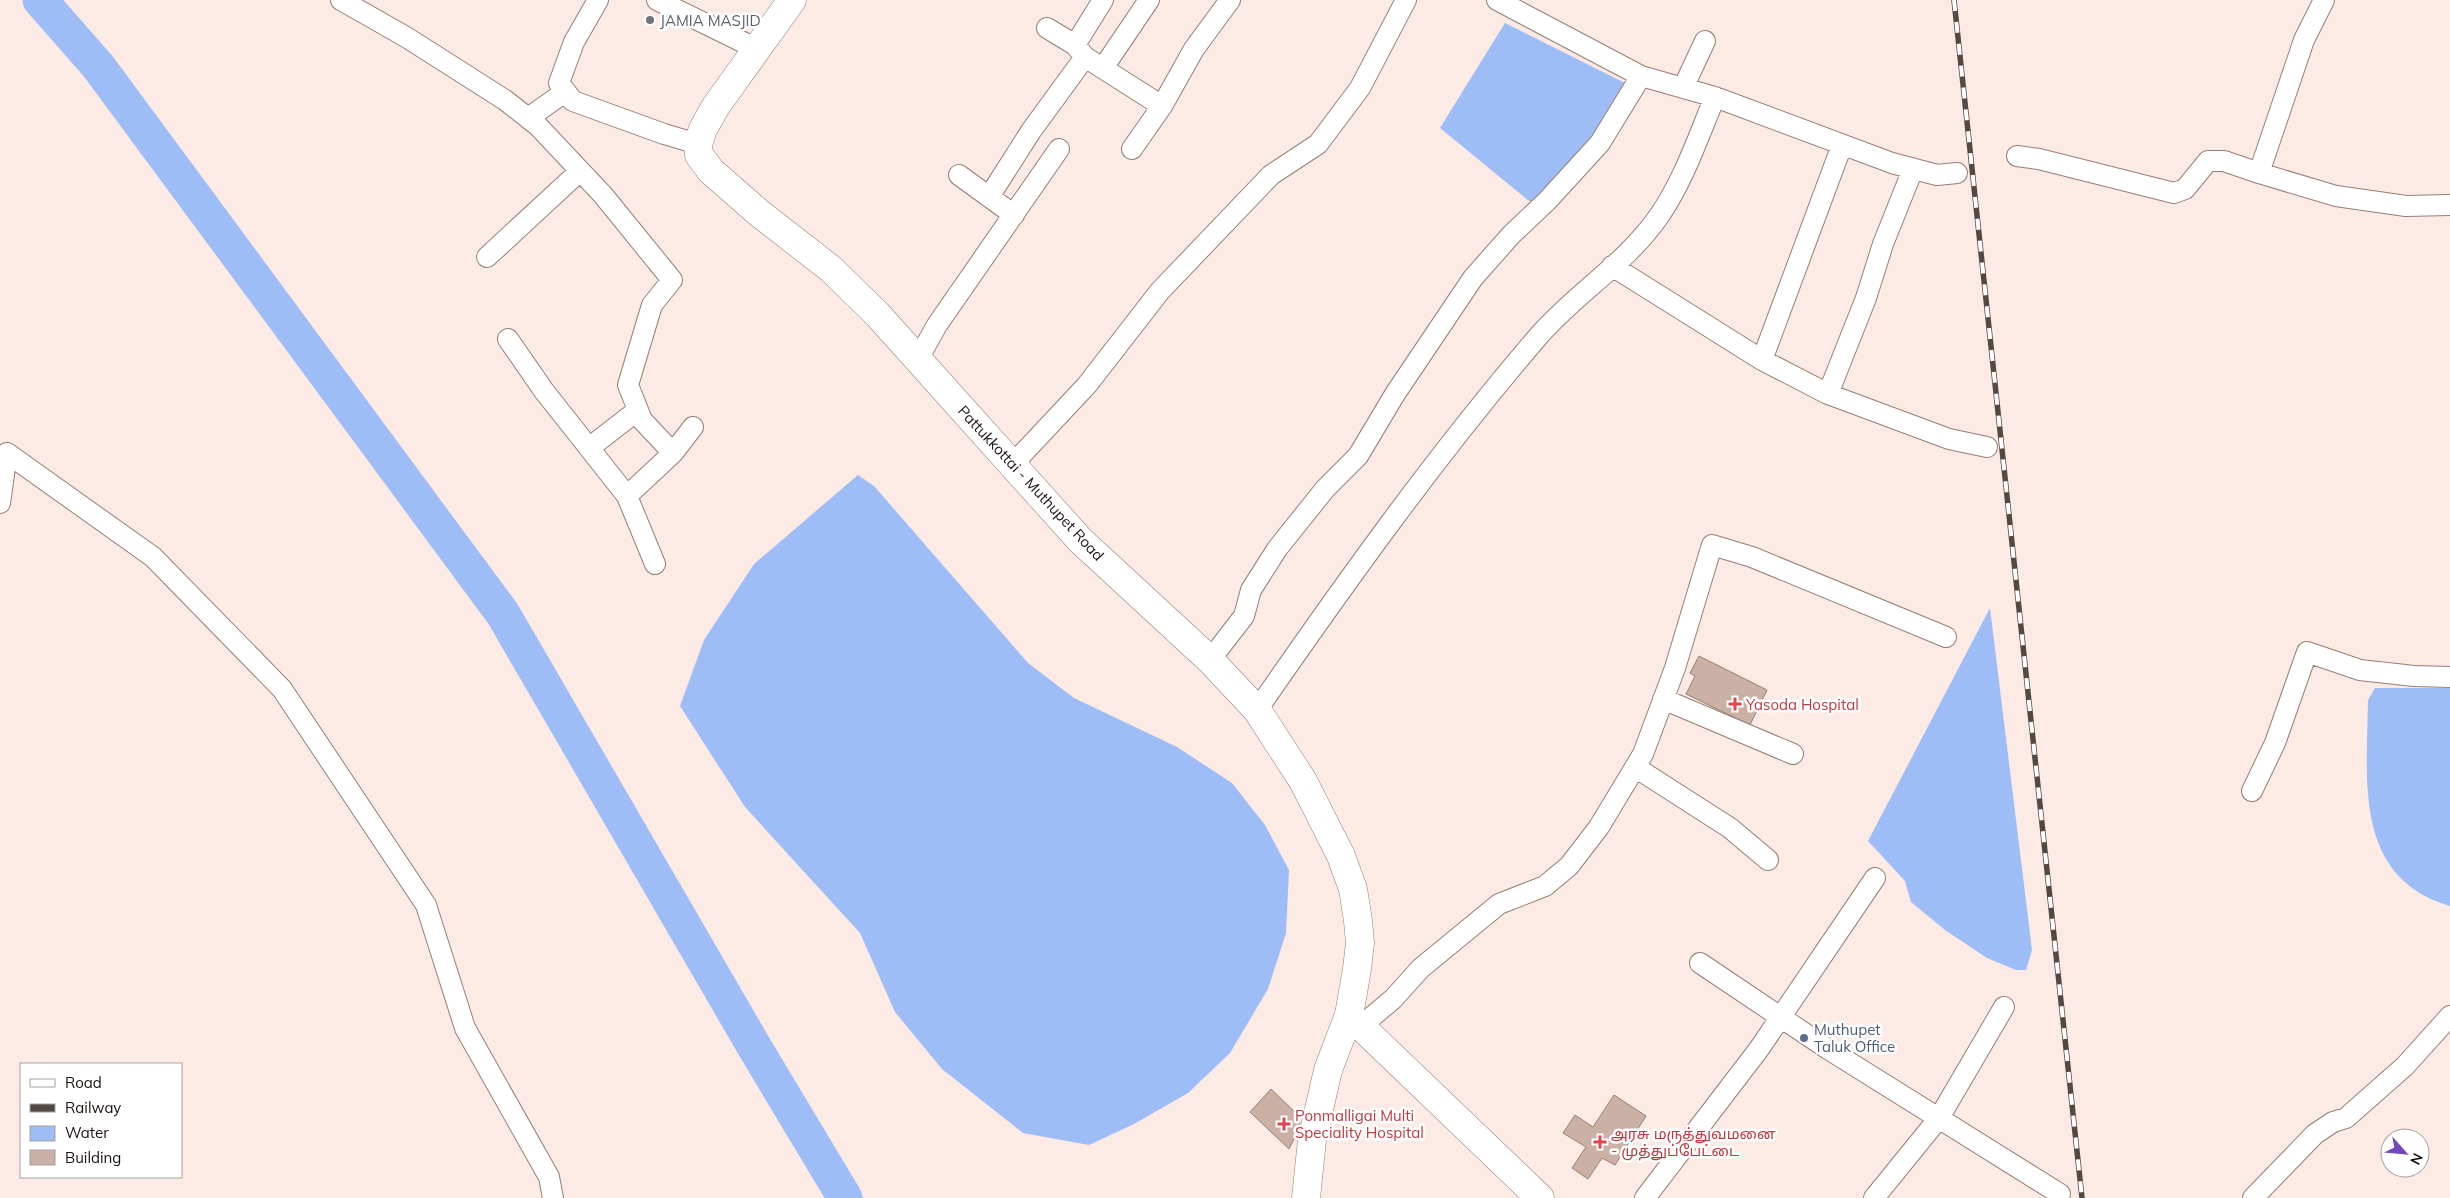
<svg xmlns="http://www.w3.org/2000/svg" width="2450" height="1198" viewBox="0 0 2450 1198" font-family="Mulish,'Noto Sans Tamil',sans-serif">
<rect width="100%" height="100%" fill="#fceae4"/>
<!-- water -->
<path fill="#9ebdf6" d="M1505,23L1627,84L1586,147L1534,201H1529L1440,128Z
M858,475L874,486L1028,663L1074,698L1177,747L1232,783L1265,825L1289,870L1286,933L1268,989L1230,1053L1188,1093L1134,1124L1089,1145L1023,1133L942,1069L895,1012L860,933L745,807L680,706L704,640L754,564Z
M1990,608L2032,950L2026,970H2016L1987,958L1945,930L1911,902L1905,881L1868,841Z
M2375,688H2450V906C2353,877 2367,780 2368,700Z"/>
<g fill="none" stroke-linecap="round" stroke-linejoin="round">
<!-- river -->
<path stroke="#9ebdf6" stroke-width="35" d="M40,0L98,66L503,614L755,1048L845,1198"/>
</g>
<!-- building -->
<path fill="#cbb0a5" stroke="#987e74" d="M1699,656L1767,690L1750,725L1686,694L1695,676L1690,673Z
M1271,1089L1299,1116L1300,1127L1289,1149L1250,1112Z
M1614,1095L1646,1116L1615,1165L1602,1158L1588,1179L1572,1168L1586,1147L1563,1133L1575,1115L1593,1127Z"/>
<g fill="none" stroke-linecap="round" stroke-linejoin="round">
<defs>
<path id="street" d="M341,0L406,37L505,100L538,126L603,195L672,280L652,305L628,385L642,420L673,453
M598,0L574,42L559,83L573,101L664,134L698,144
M657,0L757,49
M1497,0L1641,76L1715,97L1892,163L1937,175L1957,173
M2324,0L2304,40L2259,173L2336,196L2406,206L2450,205
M1047,28L1075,45L1085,57L1162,106
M1075,45L1103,0
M1103,68L1149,0
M1683,88L1705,41
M528,118L565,92
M1132,149L1162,106L1194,49L1230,0
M2017,156L2039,159L2174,193L2185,189L2208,161H2224L2259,173
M959,175L1014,215
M989,197L1031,131L1085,57
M487,257L580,171
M1612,266L1762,360L1828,394L1949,439L1987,447
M508,339L544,391L627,496L655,564
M918,359L937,325L1059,149
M1762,360L1842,145
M1828,394L1866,298L1883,244L1913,169
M589,448L638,410
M1013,464L1087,385L1160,291L1271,175L1318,144L1360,88L1406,0
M627,496L673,453L693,427
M0,503L7,453L153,557L282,689L426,905L465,1028L549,1177L553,1198
M1210,660L1244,616L1251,590L1277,549L1325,489L1358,456L1395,394L1473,278L1511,235L1547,201L1600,143L1641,76
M1663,699L1793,754
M1257,710C1345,583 1435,457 1536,339C1573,295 1626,264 1659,216C1684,180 1698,137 1715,97
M1635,767L1730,828L1768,860
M2252,791L2275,743L2307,652L2360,670L2414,676L2450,677
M1700,963L1828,1049L2060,1194
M1361,1026L1393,999L1421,968L1499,904L1545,886L1569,866L1599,827L1643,754L1675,668L1712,545L1752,557L1946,637
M1645,1198L1759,1049L1875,878
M1874,1198L1939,1118L2004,1007
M2253,1198L2315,1134L2333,1122L2346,1118L2405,1066L2450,1016"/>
<path id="secondary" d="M792,0L716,106L703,129L698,144L699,155L711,171L759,213L831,269L878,315L1080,540L1210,660L1257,710L1303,781L1341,856L1353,889L1358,921L1360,943L1357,969L1349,1015L1328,1070L1312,1140L1306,1198"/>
<path id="primary" d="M1349,1015L1540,1198"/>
</defs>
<!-- street casing -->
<use href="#street" stroke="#977e74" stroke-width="22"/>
<!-- secondary casing -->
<use href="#secondary" stroke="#977e74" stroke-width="29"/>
<!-- primary casing -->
<use href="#primary" stroke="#977e74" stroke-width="29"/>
<!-- street -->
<use href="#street" stroke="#fff" stroke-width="20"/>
<!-- secondary -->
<use href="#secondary" stroke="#fff" stroke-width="28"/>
<!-- primary -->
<use href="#primary" stroke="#fff" stroke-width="28"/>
<defs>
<path id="rail" d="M1954,0L2082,1198"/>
</defs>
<!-- rail casing -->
<use href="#rail" stroke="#544844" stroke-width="5.5"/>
<!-- rail -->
<use href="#rail" stroke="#fff" stroke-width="4" stroke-dasharray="11" stroke-linecap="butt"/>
</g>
<!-- markers -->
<circle fill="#6b7280" stroke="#fff" stroke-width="2" cx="650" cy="20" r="5"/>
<g fill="#e0444e" stroke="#fff" stroke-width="2">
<path d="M1732.5 696.5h5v5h5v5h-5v5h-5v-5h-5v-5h5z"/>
<path d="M1281.5 1116.5h5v5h5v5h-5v5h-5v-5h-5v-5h5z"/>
<path d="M1597.5 1134.5h5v5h5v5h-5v5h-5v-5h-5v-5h5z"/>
</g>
<circle fill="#5c6f8a" stroke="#fff" stroke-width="2" cx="1804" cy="1038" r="5"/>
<g text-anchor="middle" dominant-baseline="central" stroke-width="5" stroke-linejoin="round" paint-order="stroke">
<!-- worship labels -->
<g font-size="15" fill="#5b616d" stroke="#fff" text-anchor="start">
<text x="660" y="20">JAMIA MASJID</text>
</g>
<!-- street labels -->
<g font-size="15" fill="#1c120f" stroke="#fff">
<text transform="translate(1031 483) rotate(47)">Pattukkottai - Muthupet Road</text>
</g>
<!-- health labels -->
<g font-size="15" fill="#be3a42" stroke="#fff" text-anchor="start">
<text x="1746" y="704">Yasoda Hospital</text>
<text x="1295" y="1115">Ponmalligai Multi<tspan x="1295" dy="17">Speciality Hospital</tspan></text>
<text x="1611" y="1133">அரசு மருத்துவமனை<tspan x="1611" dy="17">- முத்துப்பேட்டை</tspan></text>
</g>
<!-- service labels -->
<g font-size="15" fill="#4e5e75" stroke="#fff" text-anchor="start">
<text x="1814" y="1029">Muthupet<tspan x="1814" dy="17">Taluk Office</tspan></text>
</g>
</g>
<!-- legend -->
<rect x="20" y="1063" width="162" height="115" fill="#ffffff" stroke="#a4a09f"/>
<rect x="30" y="1079" width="25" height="8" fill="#ffffff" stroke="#a4a09f"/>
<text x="65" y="1088" font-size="15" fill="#1c120f">Road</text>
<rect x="30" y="1104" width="25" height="8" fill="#544844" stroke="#a4a09f"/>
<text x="65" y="1113" font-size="15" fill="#1c120f">Railway</text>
<rect x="30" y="1126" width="25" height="15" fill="#9ebdf6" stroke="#a4a09f"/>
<text x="65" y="1138" font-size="15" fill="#1c120f">Water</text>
<rect x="30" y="1150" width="25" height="15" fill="#cbb0a5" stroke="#a4a09f"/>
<text x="65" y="1163" font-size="15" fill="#1c120f">Building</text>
<!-- north arrow -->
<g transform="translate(2405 1153) rotate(117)"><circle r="24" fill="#ffffff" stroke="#a4a09f"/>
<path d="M0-4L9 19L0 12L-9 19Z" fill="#7048c0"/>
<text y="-8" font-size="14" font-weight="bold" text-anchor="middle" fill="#1c120f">N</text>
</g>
</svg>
